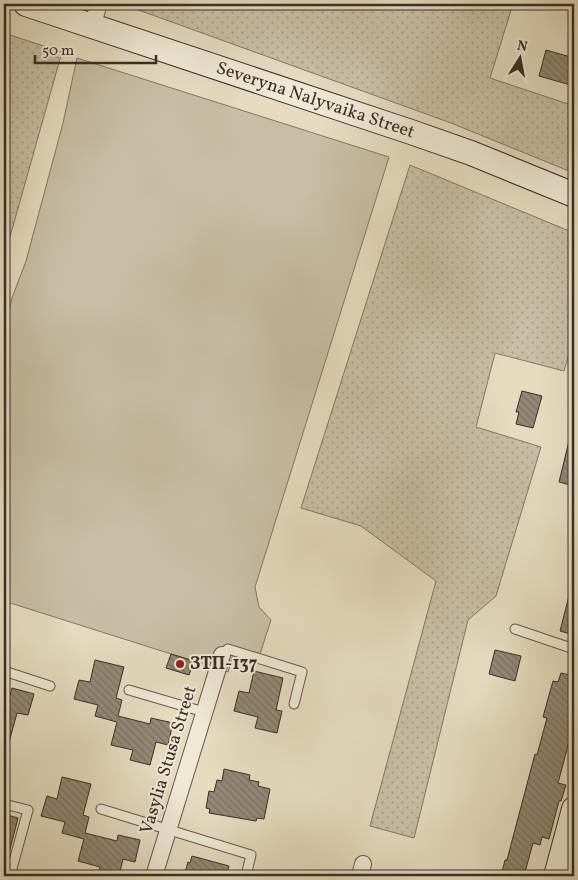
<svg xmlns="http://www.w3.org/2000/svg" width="578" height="880" viewBox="0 0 578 880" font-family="Vollkorn,serif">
<defs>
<pattern id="park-dots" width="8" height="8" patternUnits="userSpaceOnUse" patternTransform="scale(1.25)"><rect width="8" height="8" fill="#c8bea5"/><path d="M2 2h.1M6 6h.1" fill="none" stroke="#a49b86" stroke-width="1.8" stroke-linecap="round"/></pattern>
<pattern id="building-back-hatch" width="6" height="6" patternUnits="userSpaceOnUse" patternTransform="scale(1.25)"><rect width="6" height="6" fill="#938876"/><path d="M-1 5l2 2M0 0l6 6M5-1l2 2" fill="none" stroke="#797061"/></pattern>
</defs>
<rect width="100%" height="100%" fill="#e5dbbf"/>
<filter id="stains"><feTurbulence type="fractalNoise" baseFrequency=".004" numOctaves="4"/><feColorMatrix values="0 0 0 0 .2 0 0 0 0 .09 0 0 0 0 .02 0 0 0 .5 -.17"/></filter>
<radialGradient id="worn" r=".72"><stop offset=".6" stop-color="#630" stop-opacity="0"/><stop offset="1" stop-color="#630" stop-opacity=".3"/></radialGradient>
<!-- grass -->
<path fill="#c8bea5" stroke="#827666" d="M77,58L389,157L255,587L259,607L271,620L259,657L235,649L228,672L4,601V332L12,298L26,261L63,123Z"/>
<!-- park -->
<path fill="url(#park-dots)" stroke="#827666" d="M122,4H513L490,78L574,106V173L451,123Z
M4,33L62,52L4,258Z
M410,165L574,233V338L564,371L495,353L476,427L541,447L496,596L468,620L414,838L370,826L436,581L361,526L301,508Z"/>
<!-- building -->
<path fill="url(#building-back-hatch)" stroke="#3b2e26" d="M546,50L574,58V86L539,76Z
M522,391L542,396L533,428L516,424L519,412H516Z
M569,441L574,442V486L559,482Z
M570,592H574V635L560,631Z
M495,650L521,656L515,681L489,674Z
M171,654L194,661L189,675L166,668Z
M95,660L124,667L116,698L122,700L118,716L150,724L151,718L173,723L168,745L156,742L150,765L130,760L133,750L111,745L117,722L95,716L98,705L74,699L79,680L90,682Z
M254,671L283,678L276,710L282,711L277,733L255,728L258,717L234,711L239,691L249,693Z
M561,673L574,676V723L558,783L566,785L561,801H559L549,839L542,837L540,845L533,843L524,876H501L505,860H507L535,754L537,755L547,718L543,717L553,681L558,682Z
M12,688L34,694L28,715L17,713L8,746L4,745V693L10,695Z
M224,769L250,775L249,780L259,782L258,786L270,789L264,819L257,818L256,821L209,813L210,809L206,808L209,791L214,792L217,780L222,781Z
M62,777L91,784L83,815L89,817L85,833L117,841L118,835L140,840L135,862L123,859L119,876H98L100,867L78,861L84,839L62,833L65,822L41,816L47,796L57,799Z
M4,814L18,818L8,857L4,856Z
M192,856L229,866L226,876H184L188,862L190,863Z"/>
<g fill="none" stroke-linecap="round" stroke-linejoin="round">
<defs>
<path id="lane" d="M515,629L574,649
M222,655L228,649L302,672L294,704
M4,671L50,686
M129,690L204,712
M4,804L28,810L10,876
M101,809L251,855L246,876"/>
<path id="street" d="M92,26L99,4
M154,876L222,655
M360,876L363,864"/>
<g id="secondary">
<path id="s1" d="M26,4L411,132L471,153L574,195"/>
<path d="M556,876L574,809"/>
</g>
</defs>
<!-- lane casing -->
<use href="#lane" stroke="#66594c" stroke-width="11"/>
<!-- street casing -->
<use href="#street" stroke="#66594c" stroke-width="18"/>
<!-- secondary casing -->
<use href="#secondary" stroke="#3b2e26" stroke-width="26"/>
<!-- lane -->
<use href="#lane" stroke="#eee8d5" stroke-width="9"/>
<!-- street -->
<use href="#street" stroke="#eee8d5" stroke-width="16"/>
<!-- secondary -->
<use href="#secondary" stroke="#eee8d5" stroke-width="24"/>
</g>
<!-- markers -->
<circle fill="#8f2418" stroke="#eee8d5" stroke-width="2" cx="180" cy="664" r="5"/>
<g text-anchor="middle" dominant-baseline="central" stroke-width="4" stroke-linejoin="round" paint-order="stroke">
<!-- street labels -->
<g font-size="18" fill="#3b2e26" stroke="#eee8d5">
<text stroke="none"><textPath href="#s1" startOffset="305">Severyna Nalyvaika Street</textPath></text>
<text transform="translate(169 760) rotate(-73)">Vasylia Stusa Street</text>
</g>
<!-- poi labels -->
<g font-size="18" font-weight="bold" fill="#3b2e26" stroke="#eee8d5" text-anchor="start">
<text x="190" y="664">ЗТП-137</text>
</g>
</g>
<!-- margin -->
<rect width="578" height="880" fill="none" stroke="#e5dbbf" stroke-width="20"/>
<rect x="5" y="5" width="568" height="870" fill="none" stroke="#3b2e26" stroke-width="2.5"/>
<rect x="10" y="10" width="558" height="860" fill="none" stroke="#3b2e26"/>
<!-- north arrow -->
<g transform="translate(520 58) rotate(11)" stroke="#eee8d5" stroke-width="4" paint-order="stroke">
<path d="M0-4L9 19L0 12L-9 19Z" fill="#3b2e26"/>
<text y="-8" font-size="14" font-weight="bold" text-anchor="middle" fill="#3b2e26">N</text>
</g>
<!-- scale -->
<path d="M35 55v8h121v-8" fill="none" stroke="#3b2e26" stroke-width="2.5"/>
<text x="42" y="55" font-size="15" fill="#3b2e26" stroke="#eee8d5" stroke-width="4" paint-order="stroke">50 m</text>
<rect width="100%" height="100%" filter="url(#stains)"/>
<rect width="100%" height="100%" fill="url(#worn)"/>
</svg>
